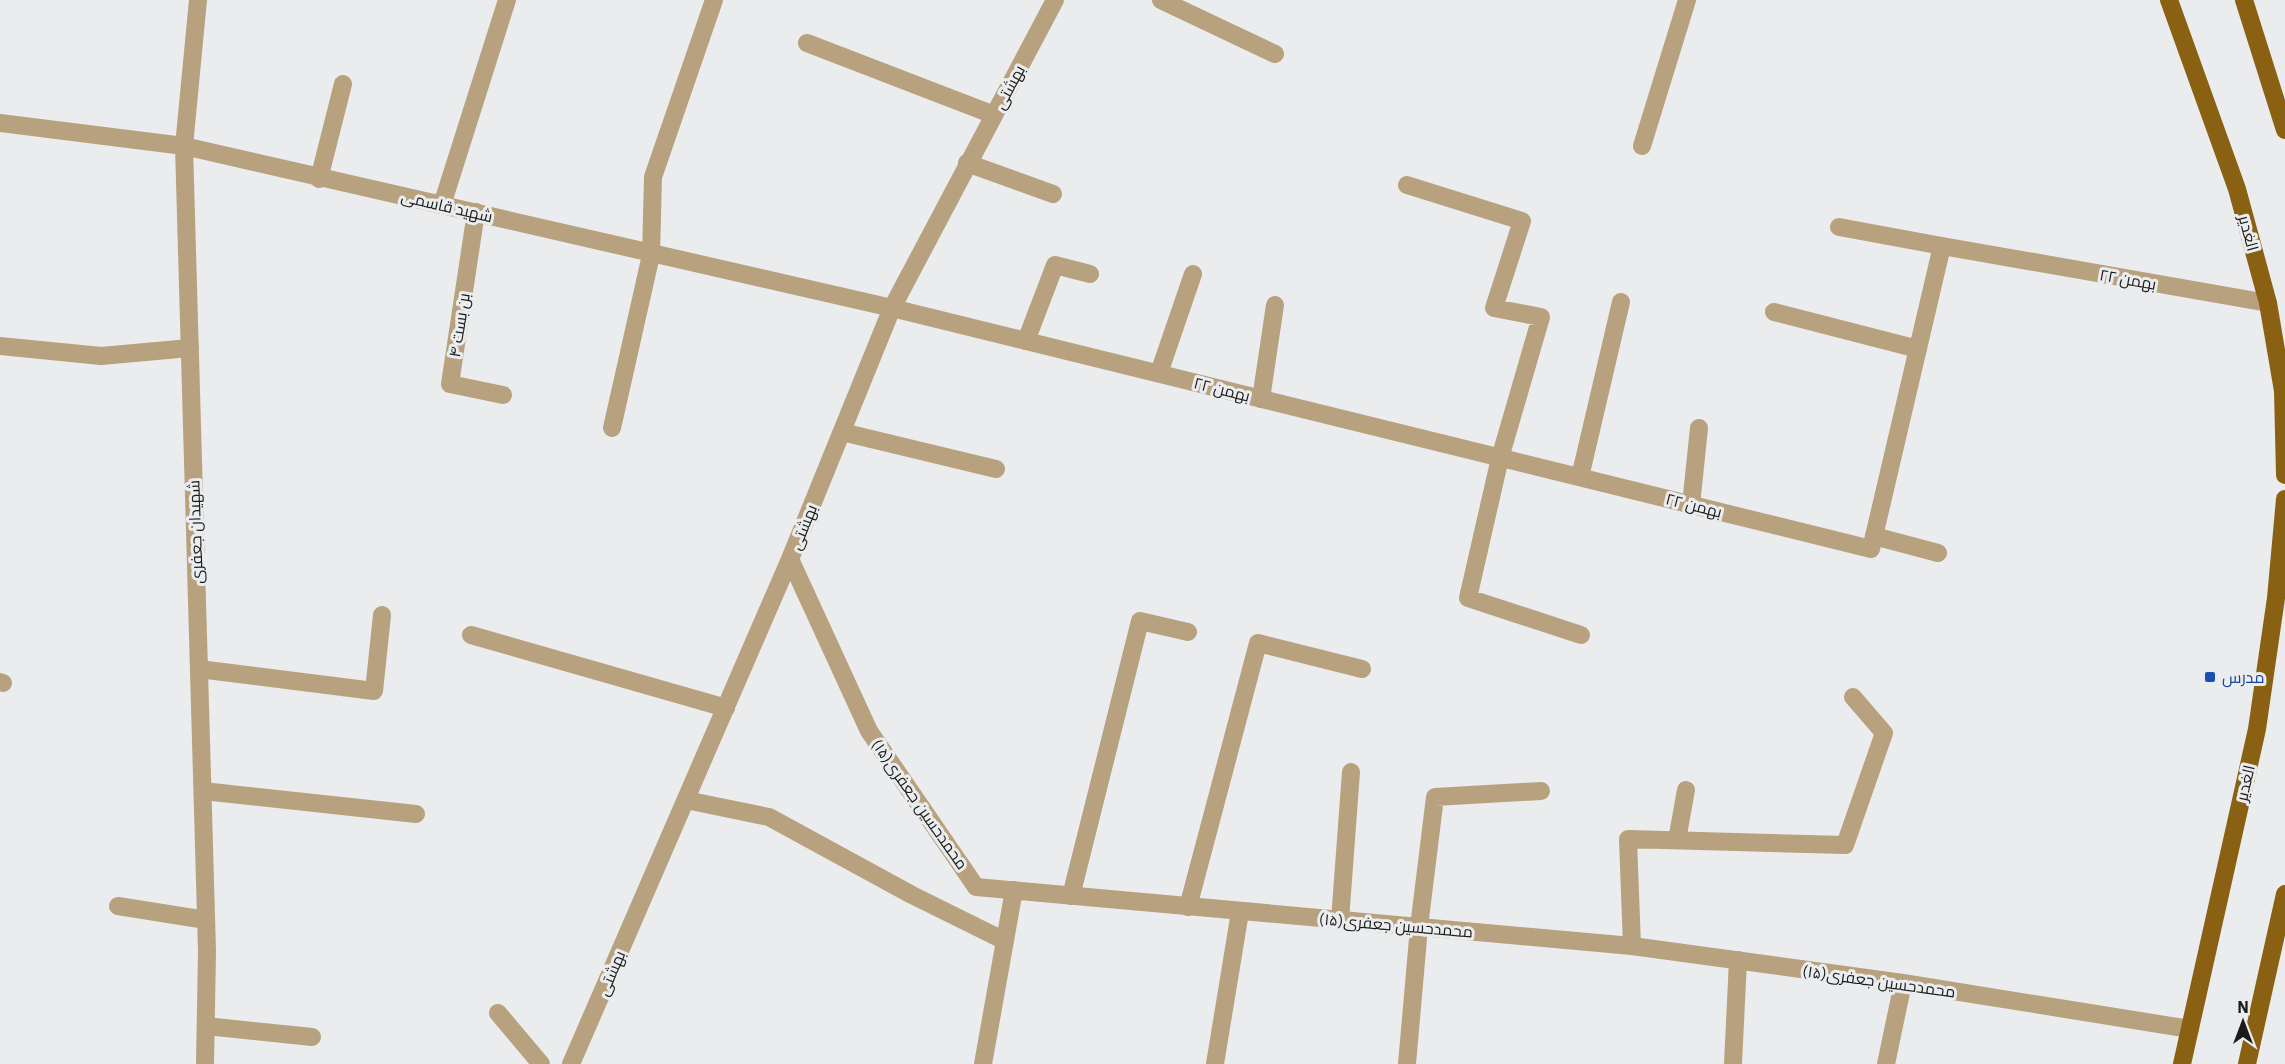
<svg xmlns="http://www.w3.org/2000/svg" width="2285" height="1064" viewBox="0 0 2285 1064" font-family="'IBM Plex Sans',Cairo,sans-serif">
<rect width="100%" height="100%" fill="#eaeced"/>
<g fill="none" stroke-linecap="round" stroke-linejoin="round">
<!-- lane -->
<path stroke="#b8a17e" stroke-width="18" d="M1161,0L1275,54
M807,43L994,115
M1642,146L1687,0
M967,163L1053,194
M319,179L343,84
M1407,185L1522,221L1494,308L1541,317L1500,458L1468,598L1581,635
M442,205L507,0
M476,212L450,384L503,395
M1839,227L1942,246
M1774,312L1918,349
M1026,341L1055,265L1090,274
M0,346L101,356L190,348
M1159,373L1193,274
M1261,399L1275,305
M612,428L651,255L653,177L714,0
M842,432L996,469
M1580,477L1621,302
M1691,505L1699,428
M1874,536L1938,553
M471,635L726,708
M199,669L374,691L382,615
M0,682L3,683
M203,791L416,814
M686,800L769,817L912,895L1005,941
M1677,840L1686,790
M1071,896L1140,621L1188,632
M118,906L206,920
M1188,907L1258,643L1362,669
M1340,920L1351,772
M1632,946L1628,839L1845,845L1884,733L1853,697
M498,1013L541,1064
M206,1026L312,1037
M983,1064L1014,890
M1407,1064L1419,927L1435,797L1541,791
M1733,1064L1738,960"/>
<!-- street -->
<path stroke="#b8a17e" stroke-width="18" d="M198,0L184,146L207,951L205,1064
M0,123L184,146L892,308L1871,549L1942,246L2268,303
M790,559L869,731L976,887L1632,946L1903,983L2190,1029
M571,1064L790,559L892,308L1055,0
M1215,1064L1240,912
M1886,1064L1903,983"/>
<!-- primary -->
<path stroke="#8a6112" stroke-width="18" d="M2169,0L2237,189L2268,303L2283,391L2285,475
M2244,0L2285,130
M2182,1064L2257,729L2276,598L2285,499
M2247,1064L2285,894"/>
</g>
<!-- markers -->
<rect fill="#1a4fb4" stroke="#eaeced" stroke-width="2" x="2204" y="671" width="12" height="12" rx="3"/>
<g text-anchor="middle" dominant-baseline="central" stroke-width="6" stroke-linejoin="round" paint-order="stroke">
<!-- street labels -->
<g font-size="16" fill="#1b1b1c" stroke="#eaeced">
<text transform="translate(1009 87) rotate(-62)">بهشتی</text>
<text transform="translate(447 206) rotate(13)">شهید قاسمی</text>
<text transform="translate(2249 233) rotate(75)">الغدیر</text>
<text transform="translate(2128 279) rotate(10)">۲۲ بهمن</text>
<text transform="translate(459 325) rotate(-81)">بن بست ۴</text>
<text transform="translate(1222 389) rotate(14)">۲۲ بهمن</text>
<text transform="translate(1694 505) rotate(14)">۲۲ بهمن</text>
<text transform="translate(803 527) rotate(-68)">بهشتی</text>
<text transform="translate(195 532) rotate(-92)">شهیدان جعفری</text>
<text transform="translate(2245 783) rotate(-77)">الغدیر</text>
<text transform="translate(920 804) rotate(55)">محمدحسین جعفری(۱۵)</text>
<text transform="translate(1396 925) rotate(5)">محمدحسین جعفری(۱۵)</text>
<text transform="translate(611 973) rotate(-67)">بهشتی</text>
<text transform="translate(1879 981) rotate(8)">محمدحسین جعفری(۱۵)</text>
</g>
<!-- transit labels -->
<g font-size="16" fill="#164399" stroke="#eaeced" text-anchor="start">
<text x="2222" y="677">مدرس</text>
</g>
</g>
<!-- north arrow -->
<g transform="translate(2243 1022)" stroke="#eaeced" stroke-width="4.5" paint-order="stroke">
<path d="M0-4.5L10 22L0 15L-10 22Z" fill="#1b1b1c"/>
<text y="-9" font-size="16" font-weight="bold" text-anchor="middle" fill="#1b1b1c">N</text>
</g>
</svg>
